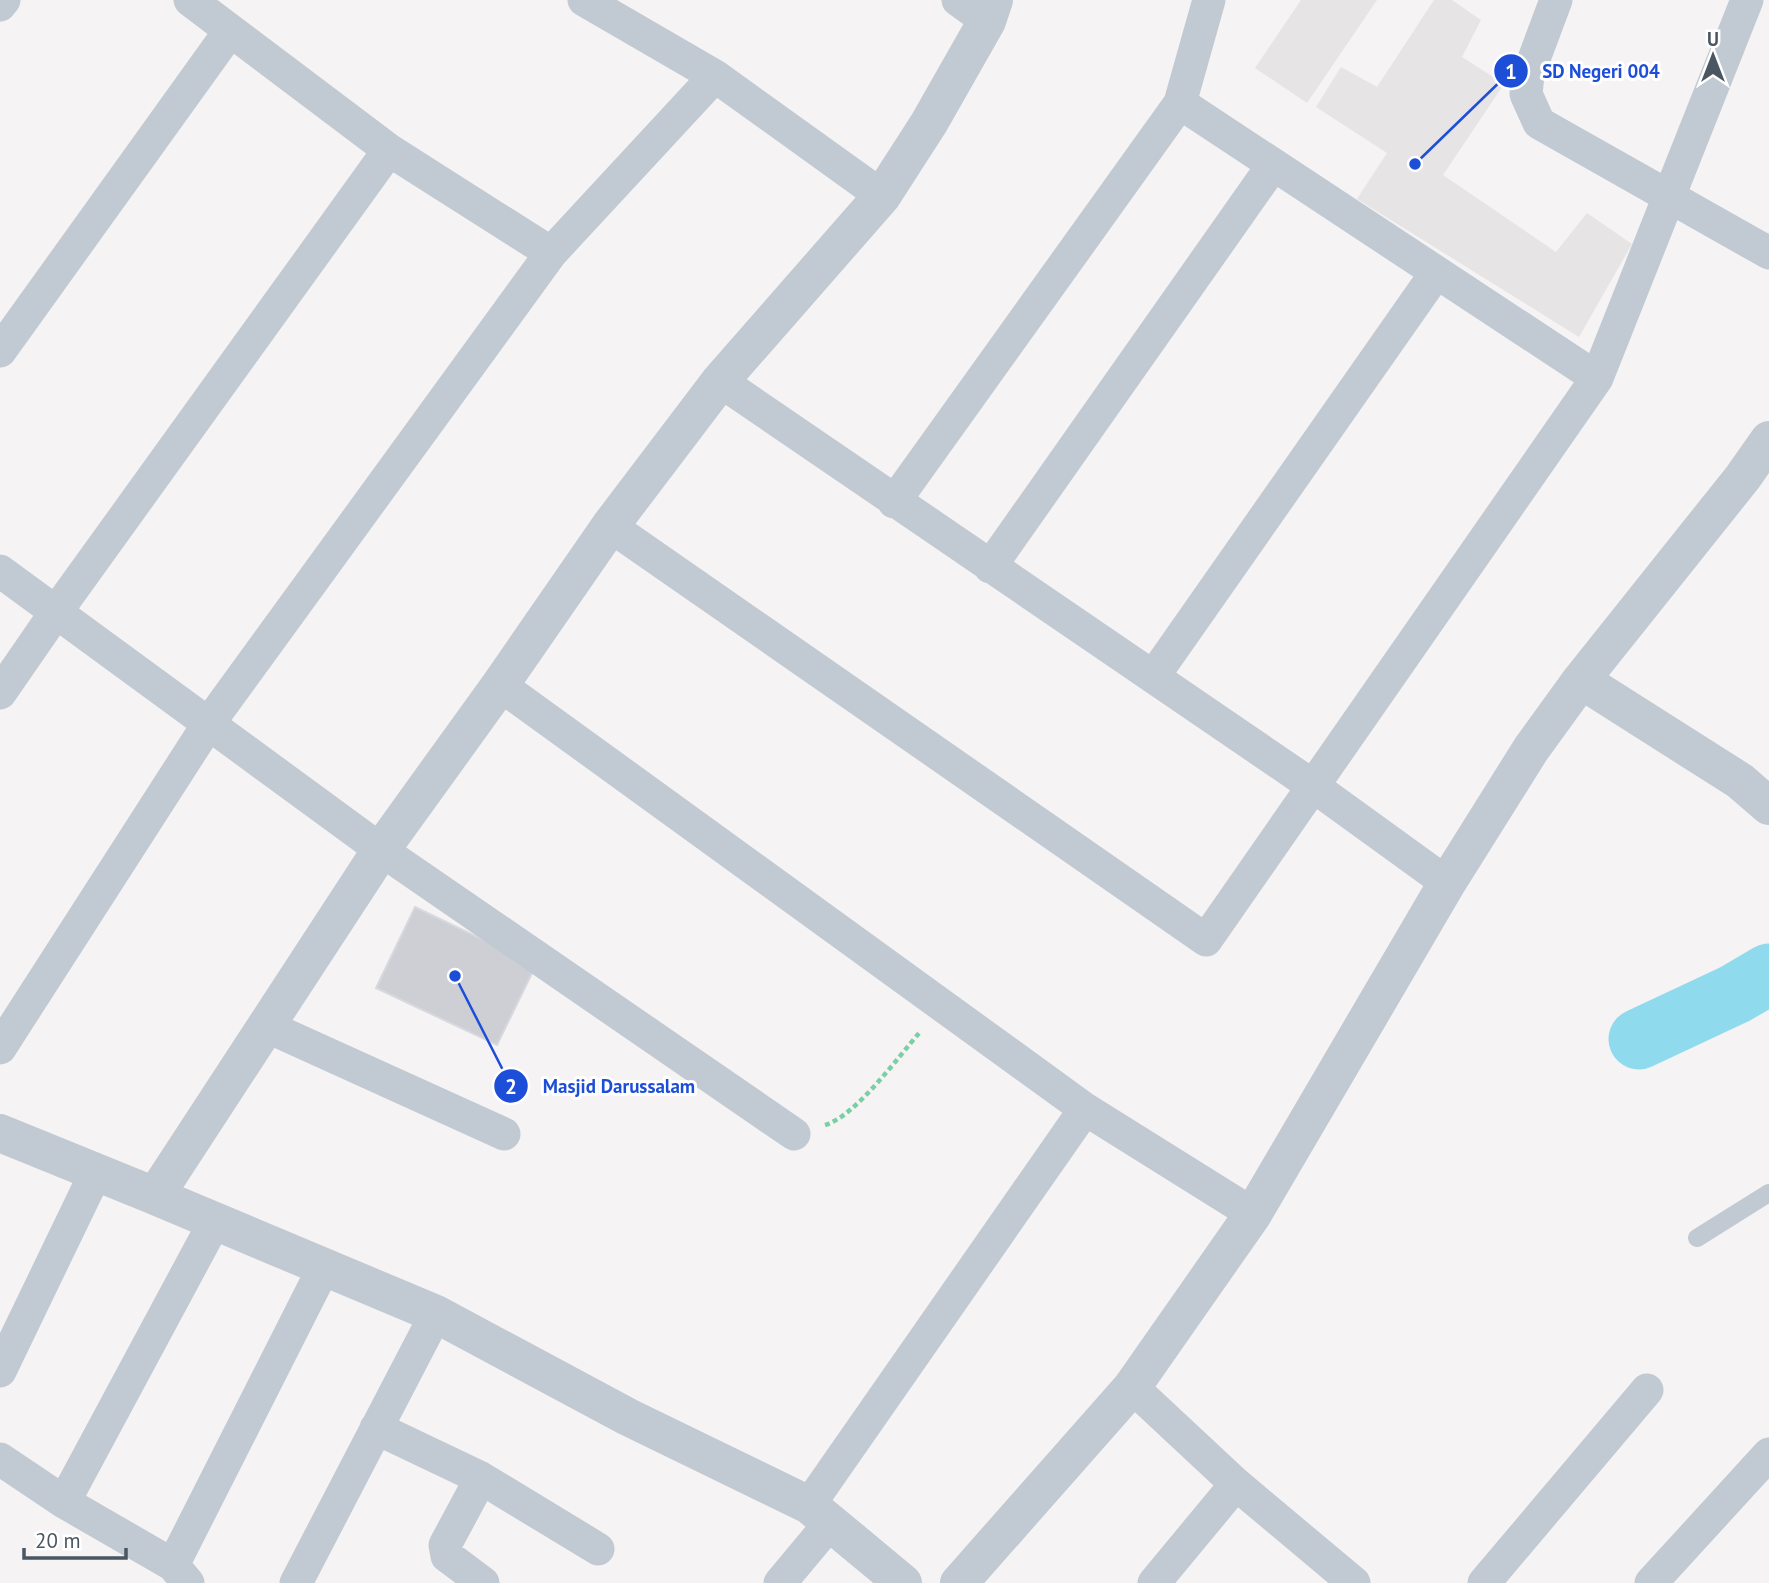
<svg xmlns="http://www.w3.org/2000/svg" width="1769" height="1583" viewBox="0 0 1769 1583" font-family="'PT Sans',sans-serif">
<rect width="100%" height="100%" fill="#f5f3f3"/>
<!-- education -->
<path fill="#e6e4e5" d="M1301,0H1377L1307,103L1255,68Z
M1434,0H1452L1481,20L1462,57L1504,84L1443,175L1556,252L1587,213L1632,244L1579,337L1357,199L1387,153L1316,107L1341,67L1377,87Z"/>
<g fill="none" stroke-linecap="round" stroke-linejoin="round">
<!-- river -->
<path stroke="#90daee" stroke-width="61" d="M1639,1039L1735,994L1769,974"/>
</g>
<!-- building -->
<path fill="#cdcfd5" stroke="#d7d9de" stroke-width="2" d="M415,907L536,965L497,1045L376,988Z"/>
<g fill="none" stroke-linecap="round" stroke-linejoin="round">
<!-- path -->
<path stroke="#7ad0a6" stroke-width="4.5" stroke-dasharray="5 3.5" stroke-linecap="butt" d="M825,1125C856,1116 898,1057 920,1032"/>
<!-- service -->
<path stroke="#c1cad2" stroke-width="18" d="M1697,1238L1769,1193"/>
<!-- minor -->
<path stroke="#c1cad2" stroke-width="33" d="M190,0L389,150L551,253
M584,0L715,76L882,196
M958,0L987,21
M1556,0L1528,75L1526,94L1539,123L1769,253
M0,5L4,0
M1180,103L1597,378
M0,351L230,31
M720,381L1313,786L1447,883
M894,502L1180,103L1209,0
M610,526L1206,940L1597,378L1747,0
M990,567L1273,165
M0,571L381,850L794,1134
M1153,677L1436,273
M500,685L1085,1109L1253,1214
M0,693L56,612L389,150
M266,1026L504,1134
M0,1048L209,723L551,253L715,76
M0,1371L96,1172
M1132,1387L1236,1484L1354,1583
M376,1428L481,1478L445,1545L447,1556L483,1583
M0,1459L64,1502L173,1565L188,1583
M481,1478L598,1549
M64,1502L215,1221
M809,1505L1085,1109
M173,1565L324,1267
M296,1583L436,1314
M780,1583L831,1522
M1154,1583L1236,1484
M1484,1583L1647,1390
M1651,1583L1769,1454"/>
<!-- tertiary -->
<path stroke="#c1cad2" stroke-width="38" d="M1581,680L1740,781L1769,806
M0,1133L155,1196L381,850L500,685L610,526L720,381L882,196L929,123L987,21L994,0
M155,1196L436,1314L628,1417L809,1505L903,1583
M959,1583L1132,1387L1253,1214L1447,883L1531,749L1581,680L1743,477L1769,440"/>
</g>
<!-- callouts -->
<path fill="none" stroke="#1d4ed8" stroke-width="2.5" d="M1415 164L1511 71M455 976L511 1086"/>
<g fill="#1d4ed8" stroke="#fff" stroke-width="2.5">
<circle cx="1415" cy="164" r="7"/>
<circle cx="455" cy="976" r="7"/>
<circle cx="1511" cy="71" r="18"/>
<circle cx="511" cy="1086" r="18"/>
</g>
<g font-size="21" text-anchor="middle" font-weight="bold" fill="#fff">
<text x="1511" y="79">1</text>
<text x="511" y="1094">2</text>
</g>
<g font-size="19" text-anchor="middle" font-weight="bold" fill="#1d4ed8" stroke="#fff" stroke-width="6" stroke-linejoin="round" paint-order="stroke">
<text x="1601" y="78">SD Negeri 004</text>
<text x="619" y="1093">Masjid Darussalam</text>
</g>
<!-- north arrow -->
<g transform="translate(1713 56)" stroke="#ffffff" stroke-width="5" paint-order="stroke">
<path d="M0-5L12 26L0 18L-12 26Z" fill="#4a5661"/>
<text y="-10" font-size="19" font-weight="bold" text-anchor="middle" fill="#4a5661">U</text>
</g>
<!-- scale -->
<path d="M24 1548v10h102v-10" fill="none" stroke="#4a5661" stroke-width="3.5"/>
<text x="35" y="1548" font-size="21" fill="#4a5661" stroke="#ffffff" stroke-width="5" paint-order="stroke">20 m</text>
</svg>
